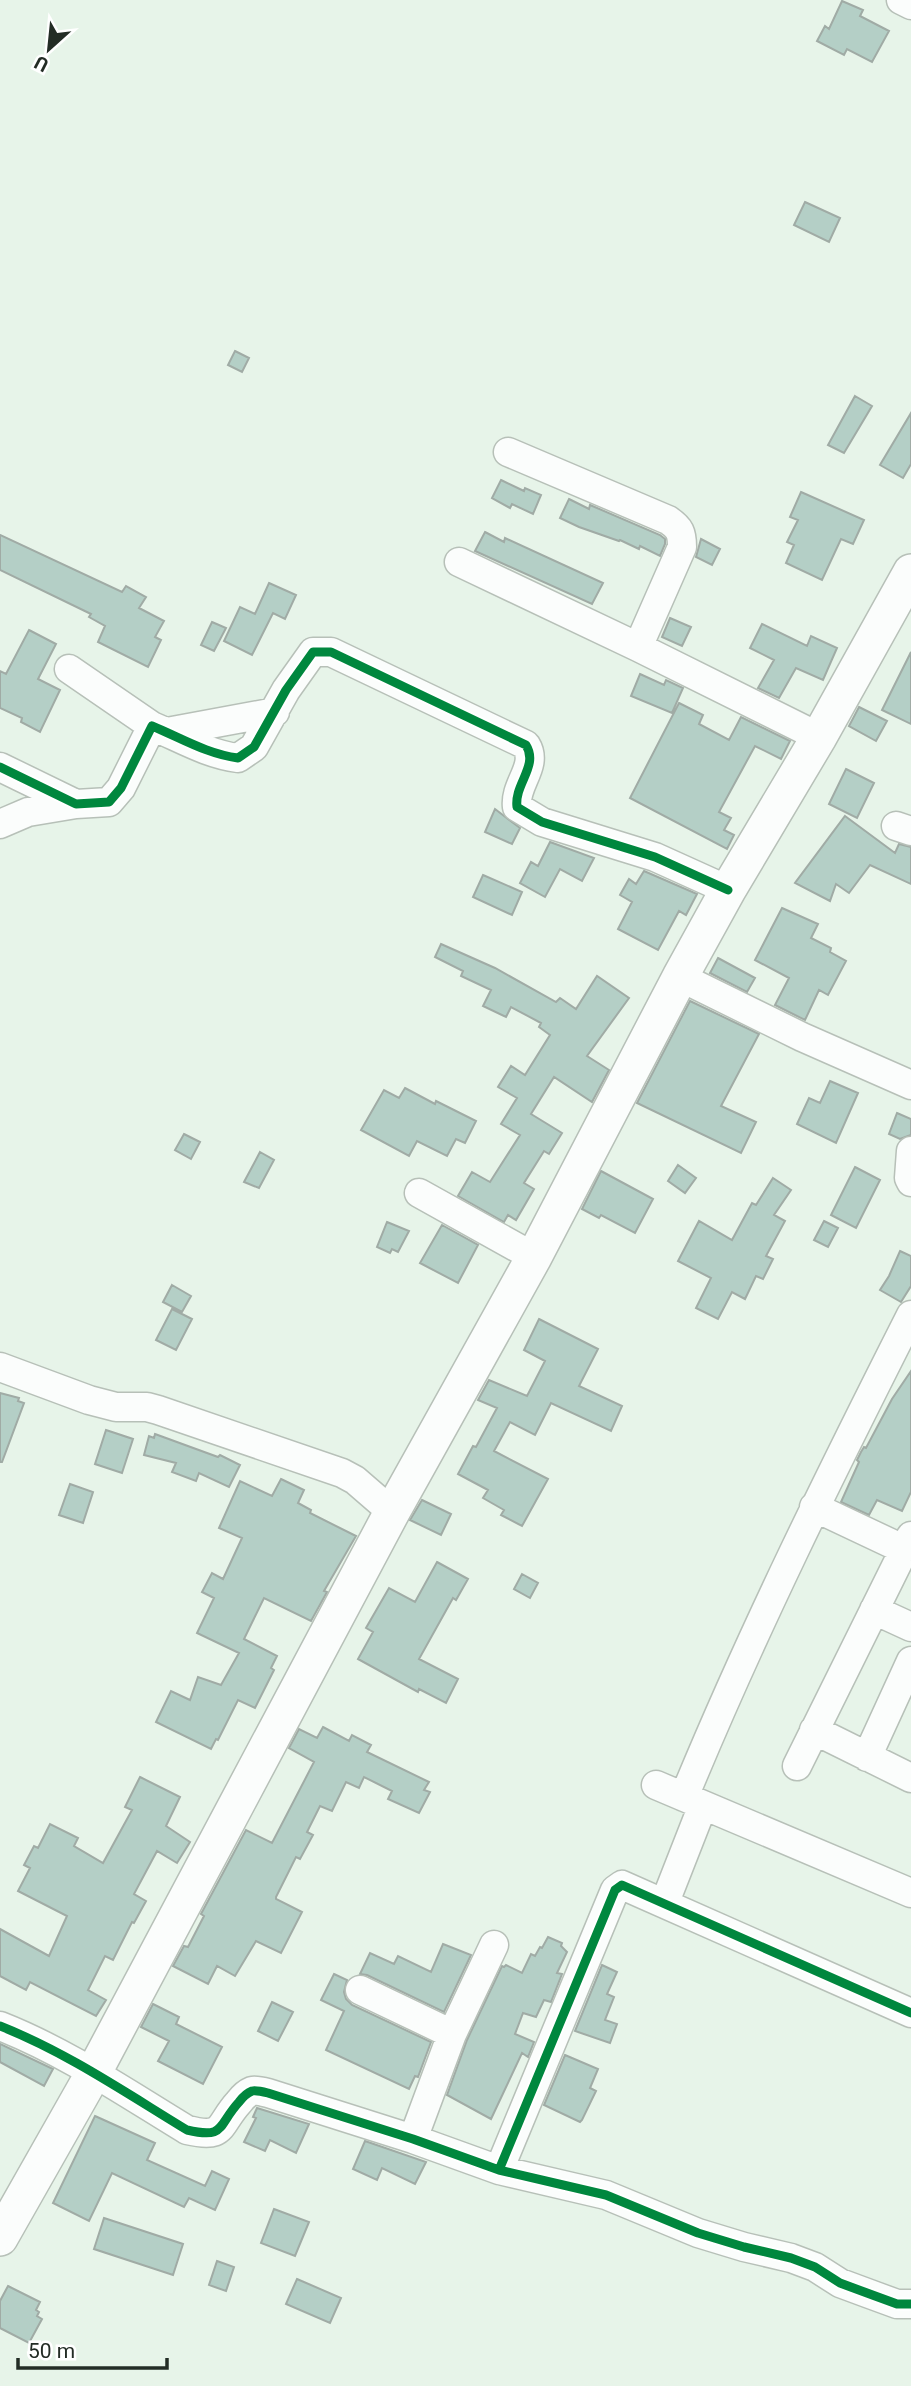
<svg xmlns="http://www.w3.org/2000/svg" width="911" height="2386" viewBox="0 0 911 2386" font-family="Roboto,sans-serif">
<rect width="100%" height="100%" fill="#e7f4e9"/>
<!-- building -->
<path fill="#b4cfc6" stroke="#a0aba5" stroke-width="2" d="M842,1L863,10L860,16L889,31L872,62L847,49L844,55L817,41L825,26L829,29Z
M805,202L840,218L829,242L794,225Z
M235,351L249,358L242,372L228,365Z
M855,396L872,406L844,453L828,445Z
M911,413V464L903,478L880,465Z
M501,480L524,491L525,488L541,495L533,514L512,504L510,508L492,498Z
M801,492L864,520L853,544L841,539L822,580L786,563L794,545L787,542L798,520L790,517Z
M569,499L589,509L590,505L660,535L665,539V544L660,556L640,546L639,549L620,540L619,541L579,527L560,518Z
M485,532L504,542L505,538L603,583L592,604L475,551Z
M0,535L122,592L126,586L146,597L139,608L164,621L155,637L161,640L148,667L98,642L105,626L89,617L91,614L0,570Z
M701,539L720,549L712,565L696,557Z
M269,583L296,595L285,619L273,613L252,655L224,641L240,607L255,614Z
M670,618L691,627L682,646L662,637Z
M212,622L226,628L214,651L201,645Z
M762,624L807,646L811,636L837,648L823,680L796,668L779,698L758,688L774,660L750,648Z
M29,630L56,644L38,679L60,690L40,732L21,722L22,718L0,708V671L6,674Z
M911,652V724L882,710Z
M640,674L664,685L666,680L683,688L672,713L631,696Z
M679,703L703,715L699,724L729,740L741,717L790,741L781,759L755,746L719,812L731,818L724,830L734,835L727,849L630,798Z
M859,707L887,721L876,741L849,726Z
M846,769L874,783L857,818L829,804Z
M495,809L520,828L512,844L485,832Z
M845,816L895,853L899,844L911,847V884L870,865L849,893L836,884L830,901L795,883Z
M550,842L594,858L582,881L560,869L545,897L520,883L531,862L538,866Z
M644,871L697,894L686,915L679,911L658,950L618,929L632,902L620,895L629,879L636,884Z
M483,875L522,892L512,915L473,897Z
M782,908L818,924L811,938L831,948L830,952L846,961L828,995L819,990L805,1020L775,1005L789,978L755,960Z
M441,944L495,968L556,1002L560,998L576,1009L597,976L629,998L587,1056L609,1070L592,1102L554,1077L531,1114L562,1133L549,1154L544,1151L524,1183L534,1189L516,1220L508,1215L504,1222L458,1196L472,1172L490,1182L520,1135L501,1124L517,1098L498,1087L511,1066L525,1075L550,1035L539,1027L541,1023L511,1007L506,1017L483,1006L491,990L461,976L463,971L435,957Z
M718,958L755,978L747,992L710,973Z
M690,1001L759,1034L721,1106L756,1122L741,1153L637,1103Z
M830,1081L858,1093L836,1143L797,1124L809,1098L820,1103Z
M405,1088L435,1104L436,1101L476,1121L465,1143L456,1139L447,1156L417,1141L409,1156L361,1130L384,1090L399,1098Z
M897,1113L911,1119V1135L900,1139L889,1134Z
M184,1134L200,1142L191,1159L175,1150Z
M260,1152L274,1160L259,1188L244,1182Z
M678,1165L696,1178L685,1193L668,1181Z
M855,1167L880,1180L856,1228L831,1215Z
M601,1171L653,1199L635,1233L601,1215L599,1218L582,1209Z
M773,1178L791,1190L774,1215L785,1221L766,1256L773,1259L763,1279L756,1276L745,1299L732,1292L718,1319L696,1308L711,1278L678,1261L699,1221L732,1240L752,1203L756,1205Z
M824,1221L838,1228L828,1247L814,1240Z
M387,1222L409,1231L398,1252L392,1249L390,1253L377,1247Z
M442,1225L478,1245L458,1283L420,1263Z
M900,1251L911,1256V1286L901,1302L880,1290L889,1276Z
M172,1285L191,1296L182,1312L163,1302Z
M172,1309L192,1319L176,1350L156,1340Z
M539,1319L598,1349L579,1386L622,1406L611,1431L551,1403L535,1435L510,1422L494,1451L548,1479L522,1526L501,1515L504,1510L483,1498L488,1490L458,1474L473,1446L476,1447L497,1408L478,1400L489,1380L527,1396L545,1361L524,1350Z
M911,1371V1492L902,1511L877,1500L869,1515L841,1502L859,1462L857,1460L861,1452L864,1447L866,1448L892,1399Z
M0,1393L19,1398L18,1401L24,1403L2,1462H0Z
M106,1430L133,1439L122,1473L95,1464Z
M155,1434L218,1457L220,1455L240,1465L229,1487L199,1473L196,1481L172,1472L176,1463L144,1455L149,1436L154,1438Z
M281,1479L304,1490L298,1503L311,1510L310,1513L356,1536L324,1591L327,1592L311,1621L264,1598L244,1639L277,1656L271,1668L274,1670L255,1708L238,1700L218,1740L216,1739L211,1749L156,1722L171,1691L190,1700L198,1677L221,1685L239,1653L197,1633L214,1598L202,1592L212,1573L223,1579L242,1538L219,1528L240,1481L272,1496Z
M70,1484L93,1492L83,1523L59,1515Z
M422,1500L451,1514L441,1535L410,1520Z
M437,1562L468,1579L456,1600L453,1598L419,1659L458,1679L446,1703L419,1689L418,1692L358,1659L373,1632L366,1628L389,1588L415,1602Z
M522,1574L538,1583L530,1598L514,1589Z
M323,1727L349,1741L352,1735L371,1745L367,1752L429,1782L424,1790L430,1792L419,1813L388,1799L392,1791L364,1777L359,1788L346,1782L332,1811L320,1806L307,1832L313,1835L300,1859L296,1857L276,1897V1899L302,1912L281,1953L256,1941L235,1976L217,1966L208,1984L173,1966L184,1946L188,1947L204,1916L201,1914L246,1830L272,1843L314,1762L289,1748L299,1729L317,1738Z
M140,1777L180,1797L166,1826L190,1842L177,1863L157,1851L134,1894L146,1901L134,1923L132,1922L113,1960L105,1956L88,1990L106,2000L96,2016L30,1982L26,1990L0,1976V1929L49,1956L67,1916L18,1891L30,1868L24,1865L34,1846L38,1848L50,1824L78,1838L74,1846L103,1863L132,1810L125,1807Z
M548,1937L562,1943L561,1946L567,1952L557,1973L562,1974L551,2002L544,2000L536,2017L523,2013L515,2034L534,2042L528,2057L522,2053L491,2119L447,2095L467,2040L502,1966L504,1967L506,1965L522,1973L531,1954L535,1956L540,1947L542,1948Z
M443,1944L471,1955L444,2012L367,1975L360,1974L370,1953L394,1964L398,1956L431,1972Z
M602,1965L617,1972L607,1994L614,1997L605,2020L617,2024L610,2043L575,2031Z
M334,1974L347,1980L344,1992L346,1999L352,2005L431,2042L418,2077L415,2076L409,2089L326,2050L344,2011L321,2000Z
M272,2002L293,2012L278,2041L258,2031Z
M153,2004L179,2017L176,2024L222,2047L203,2084L158,2061L169,2041L141,2027Z
M0,2044L53,2069L44,2086L0,2062Z
M565,2055L598,2069L590,2088L596,2091L582,2120L580,2122L544,2105Z
M257,2108L309,2124L296,2153L270,2140L265,2151L244,2142L256,2118L253,2117Z
M95,2116L155,2143L147,2160L205,2186L212,2171L229,2179L215,2210L189,2198L184,2207L112,2173L89,2221L53,2203Z
M365,2141L426,2162L415,2184L382,2168L377,2180L353,2169Z
M274,2209L309,2222L295,2256L261,2243Z
M104,2218L183,2244L173,2275L94,2249Z
M217,2261L234,2267L226,2291L209,2285Z
M297,2279L341,2298L330,2323L286,2304Z
M8,2286L40,2302L36,2310L39,2312L37,2316L42,2319L29,2343L0,2328V2301Z"/>
<g fill="none" stroke-linecap="round" stroke-linejoin="round">
<defs>
<path id="minor" d="M901,0L911,5
M508,452L668,520C680,528 682,533 682,547L638,647
M459,562L638,647L819,737
M69,669L152,726
M167,732L275,712
M0,767L76,804L109,802L121,788L152,726C181,738 207,754 238,758L254,747L286,690L313,652H331L526,745C539,766 514,784 517,807L542,822L655,857L728,890
M0,824L28,812L76,804
M896,826L911,831
M680,977L802,1037L911,1085
M911,1151L909,1178L911,1182
M419,1193L534,1257
M0,1367L89,1400L116,1407H147L158,1410L342,1473L355,1480L392,1512
M814,1507L903,1549
M874,1610L911,1627
M814,1730L911,1778
M867,1757L911,1661
M797,1766L911,1536
M656,1785L911,1893
M684,1797C752,1632 831,1473 911,1315
M665,1902L703,1805
M360,1990L452,2034
M0,2026C66,2052 126,2093 187,2130C226,2139 217,2126 239,2102C242,2098 247,2093 252,2091C256,2090 264,2092 268,2093L413,2139L499,2170L606,2195L698,2233L744,2247L791,2258L815,2267L840,2283L867,2293L897,2304H911
M413,2139L452,2034L494,1945
M499,2170L615,1890L622,1885L911,2013"/>
<path id="major" d="M0,2238L93,2074L392,1512L534,1257L680,977L728,890L819,737L911,572"/>
</defs>
<!-- minor casing -->
<use href="#minor" stroke="#b7c0b8" stroke-width="31"/>
<!-- major casing -->
<use href="#major" stroke="#b7c0b8" stroke-width="38"/>
<!-- minor -->
<use href="#minor" stroke="#fbfdfc" stroke-width="28"/>
<!-- major -->
<use href="#major" stroke="#fbfdfc" stroke-width="35"/>
<defs>
<path id="cycleway" d="M0,767L76,804L109,802L121,788L152,726C181,738 207,754 238,758L254,747L286,690L313,652H331L526,745C539,766 514,784 517,807L542,822L655,857L728,890
M0,2026C66,2052 126,2093 187,2130C226,2139 217,2126 239,2102C242,2098 247,2093 252,2091C256,2090 264,2092 268,2093L413,2139L499,2170L606,2195L698,2233L744,2247L791,2258L815,2267L840,2283L867,2293L897,2304H911
M499,2170L615,1890L622,1885L911,2013"/>
</defs>
<!-- cycleway casing -->
<use href="#cycleway" stroke="#fff" stroke-width="13"/>
<!-- cycleway -->
<use href="#cycleway" stroke="#00873e" stroke-width="9"/>
</g>
<!-- north arrow -->
<g transform="translate(49 49) rotate(207)" stroke="#ffffff" stroke-width="5" paint-order="stroke">
<path d="M0-5L12 26L0 18L-12 26Z" fill="#232c25"/>
<text y="-10" font-size="19" font-weight="bold" text-anchor="middle" fill="#232c25">U</text>
</g>
<!-- scale -->
<path d="M18 2358v10h149v-10" fill="none" stroke="#232c25" stroke-width="3.5"/>
<text x="28" y="2358" font-size="21" fill="#232c25" stroke="#ffffff" stroke-width="5" paint-order="stroke">50 m</text>
</svg>
